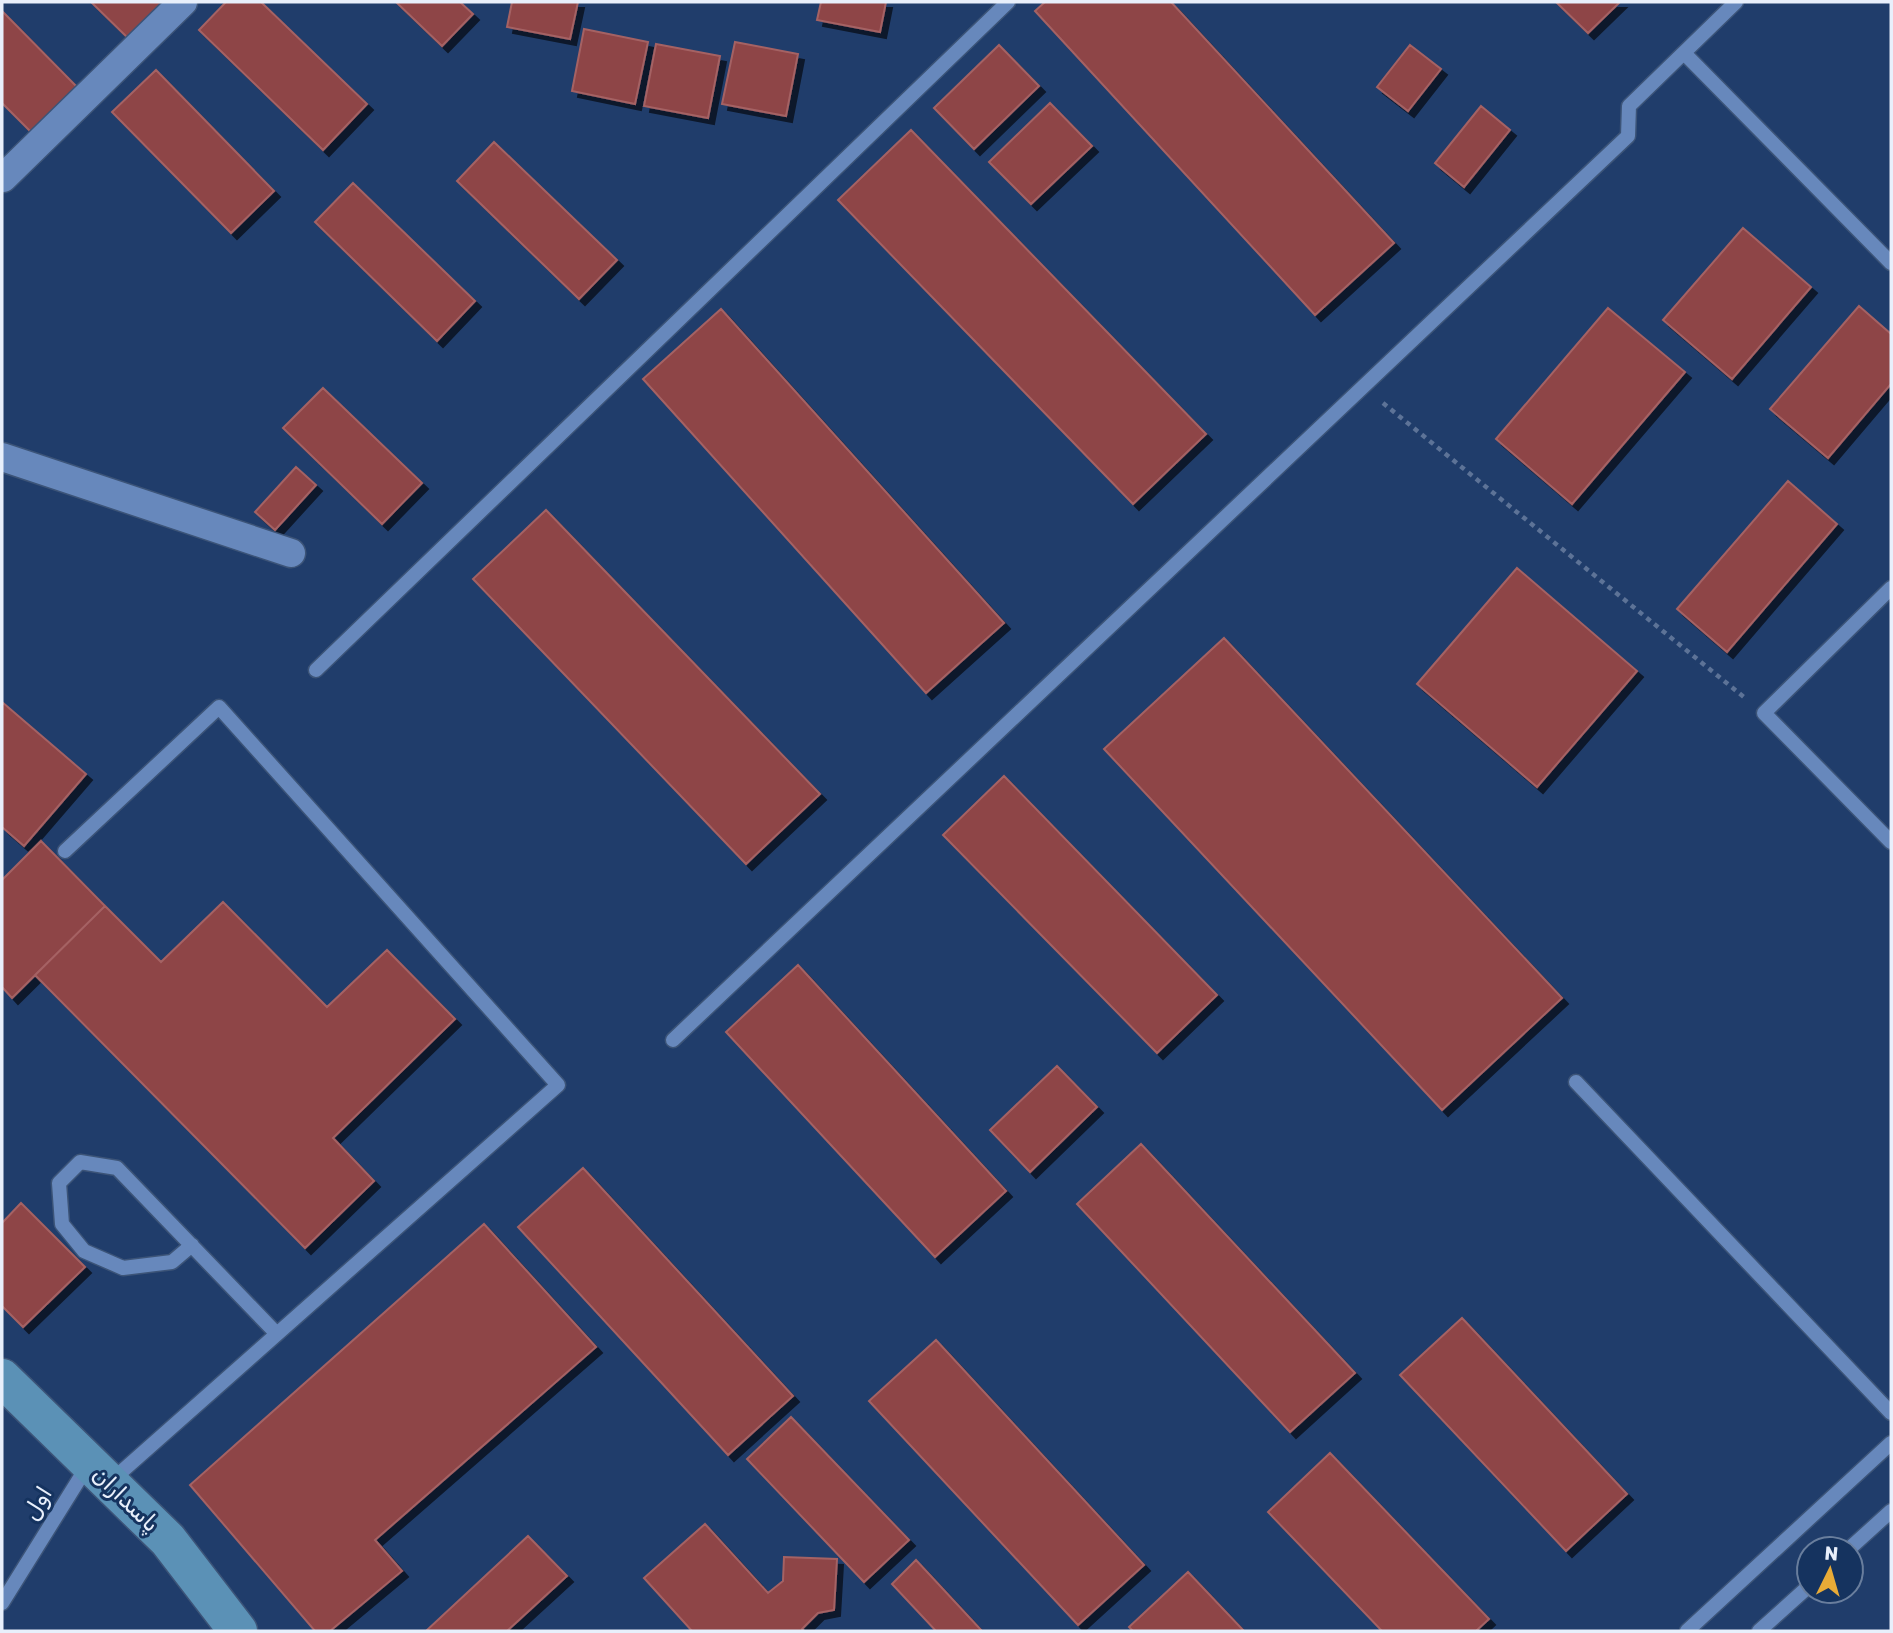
<svg xmlns="http://www.w3.org/2000/svg" width="1893" height="1633" viewBox="0 0 1893 1633" font-family="Rubik,'Noto Naskh Arabic',sans-serif">
<defs>
<filter id="shadow"><feDropShadow dx="6" dy="6" stdDeviation="0" flood-color="#0009"/></filter>
</defs>
<rect width="100%" height="100%" fill="#203d6b"/>
<!-- building -->
<path fill="#8e4447" stroke="#a56264" stroke-width="2" filter="url(#shadow)" d="M91,2H169L131,41Z
M226,2H261L367,104L323,150L199,30Z
M396,2H460L473,14L442,46Z
M512,2H578L570,39L507,27Z
M821,2H886L880,32L817,20Z
M1045,2H1171L1394,243L1315,315L1035,11Z
M1556,2H1620L1588,33Z
M2,11L81,91L35,136L2,103Z
M584,29L648,42L635,104L572,91Z
M735,42L798,54L786,116L722,104Z
M656,44L720,56L708,118L644,106Z
M999,45L1039,86L974,149L934,108Z
M1410,45L1441,69L1408,111L1377,87Z
M156,70L274,191L231,233L112,112Z
M1050,103L1092,146L1031,204L989,162Z
M1481,106L1510,130L1464,187L1435,163Z
M911,130L1206,434L1133,504L838,200Z
M494,142L617,260L579,299L457,181Z
M353,183L475,301L437,341L315,222Z
M1743,228L1811,287L1732,379L1663,320Z
M1859,306L1891,334V384L1828,458L1770,409Z
M1608,308L1685,372L1572,504L1496,439Z
M721,309L1004,623L926,693L643,379Z
M323,388L422,483L382,524L283,428Z
M296,467L316,485L275,530L255,512Z
M1788,481L1837,524L1727,652L1677,609Z
M546,510L820,794L746,864L473,579Z
M1517,568L1637,671L1537,787L1417,684Z
M1224,638L1562,998L1442,1110L1104,749Z
M2,702L86,774L24,846L2,827Z
M1004,776L1217,995L1157,1053L943,835Z
M41,841L105,906L12,998L2,987V880Z
M223,902L327,1007L387,950L455,1019L333,1138L374,1181L305,1248L35,975L105,906L161,962Z
M798,965L1006,1191L935,1257L726,1032Z
M1057,1066L1097,1107L1030,1172L990,1130Z
M1141,1144L1355,1373L1290,1432L1077,1204Z
M583,1168L793,1396L728,1455L518,1227Z
M21,1203L85,1267L23,1327L2,1306V1223Z
M484,1224L596,1347L375,1540L402,1571L330,1631H315L190,1485Z
M1462,1318L1627,1494L1566,1551L1400,1375Z
M936,1340L1144,1565L1078,1625L869,1401Z
M791,1417L909,1540L864,1582L747,1459Z
M1330,1453L1489,1619L1476,1631H1382L1268,1512Z
M705,1524L768,1593L783,1581L784,1557L837,1559L834,1610L818,1613L802,1629L804,1631H692L644,1578Z
M528,1536L567,1576L507,1631H426Z
M916,1560L982,1631H936L892,1584Z
M1188,1572L1244,1631H1133L1129,1627Z"/>
<g fill="none" stroke-linecap="round" stroke-linejoin="round">
<defs>
<path id="lane" d="M1684,53L1891,263
M1891,588L1764,713L1891,842
M316,670L1008,2
M65,851L219,707L558,1085L111,1481
M673,1040L1628,136L1629,106L1736,2
M1576,1082L1891,1413
M192,1245L172,1262L123,1268L84,1251L62,1224L59,1183L80,1162L117,1168L277,1334
M1849,1549L1891,1511
M2,1603L88,1465
M1687,1631L1891,1443
M1759,1631L1809,1586"/>
<path id="street" d="M2,177L3,178L183,2
M2,457L291,553"/>
<path id="secondary" d="M2,1378L168,1540L238,1631"/>
</defs>
<!-- lane casing -->
<use href="#lane" stroke="#3c5478" stroke-width="17"/>
<!-- street casing -->
<use href="#street" stroke="#3c5478" stroke-width="31"/>
<!-- secondary casing -->
<use href="#secondary" stroke="#3c5478" stroke-width="41"/>
<!-- path -->
<path stroke="#5d7397" stroke-width="4.5" stroke-dasharray="5 5" stroke-linecap="butt" d="M1383,403L1745,698"/>
<!-- lane -->
<use href="#lane" stroke="#6788bc" stroke-width="14"/>
<!-- street -->
<use href="#street" stroke="#6788bc" stroke-width="28"/>
<!-- secondary -->
<use href="#secondary" stroke="#5b91b6" stroke-width="38"/>
</g>
<g text-anchor="middle" dominant-baseline="central" stroke-width="6" stroke-linejoin="round" paint-order="stroke">
<!-- street labels -->
<g font-size="23" fill="#e8effb" stroke="#15335f">
<text transform="translate(126 1499) rotate(44)">پاسداران</text>
<text transform="translate(37 1503) rotate(-58)">اول</text>
</g>
</g>
<!-- border -->
<rect width="1893" height="1633" fill="none" stroke="#e8effb" stroke-width="7"/>
<!-- north arrow -->
<g transform="translate(1830 1570) rotate(5)"><circle r="33" fill="#15335f" stroke="#697e9d" stroke-width="2"/>
<path d="M0-5L12 26L0 18L-12 26Z" fill="#e8ab37"/>
<text y="-10" font-size="19" font-weight="bold" text-anchor="middle" fill="#e8effb">N</text>
</g>
</svg>
